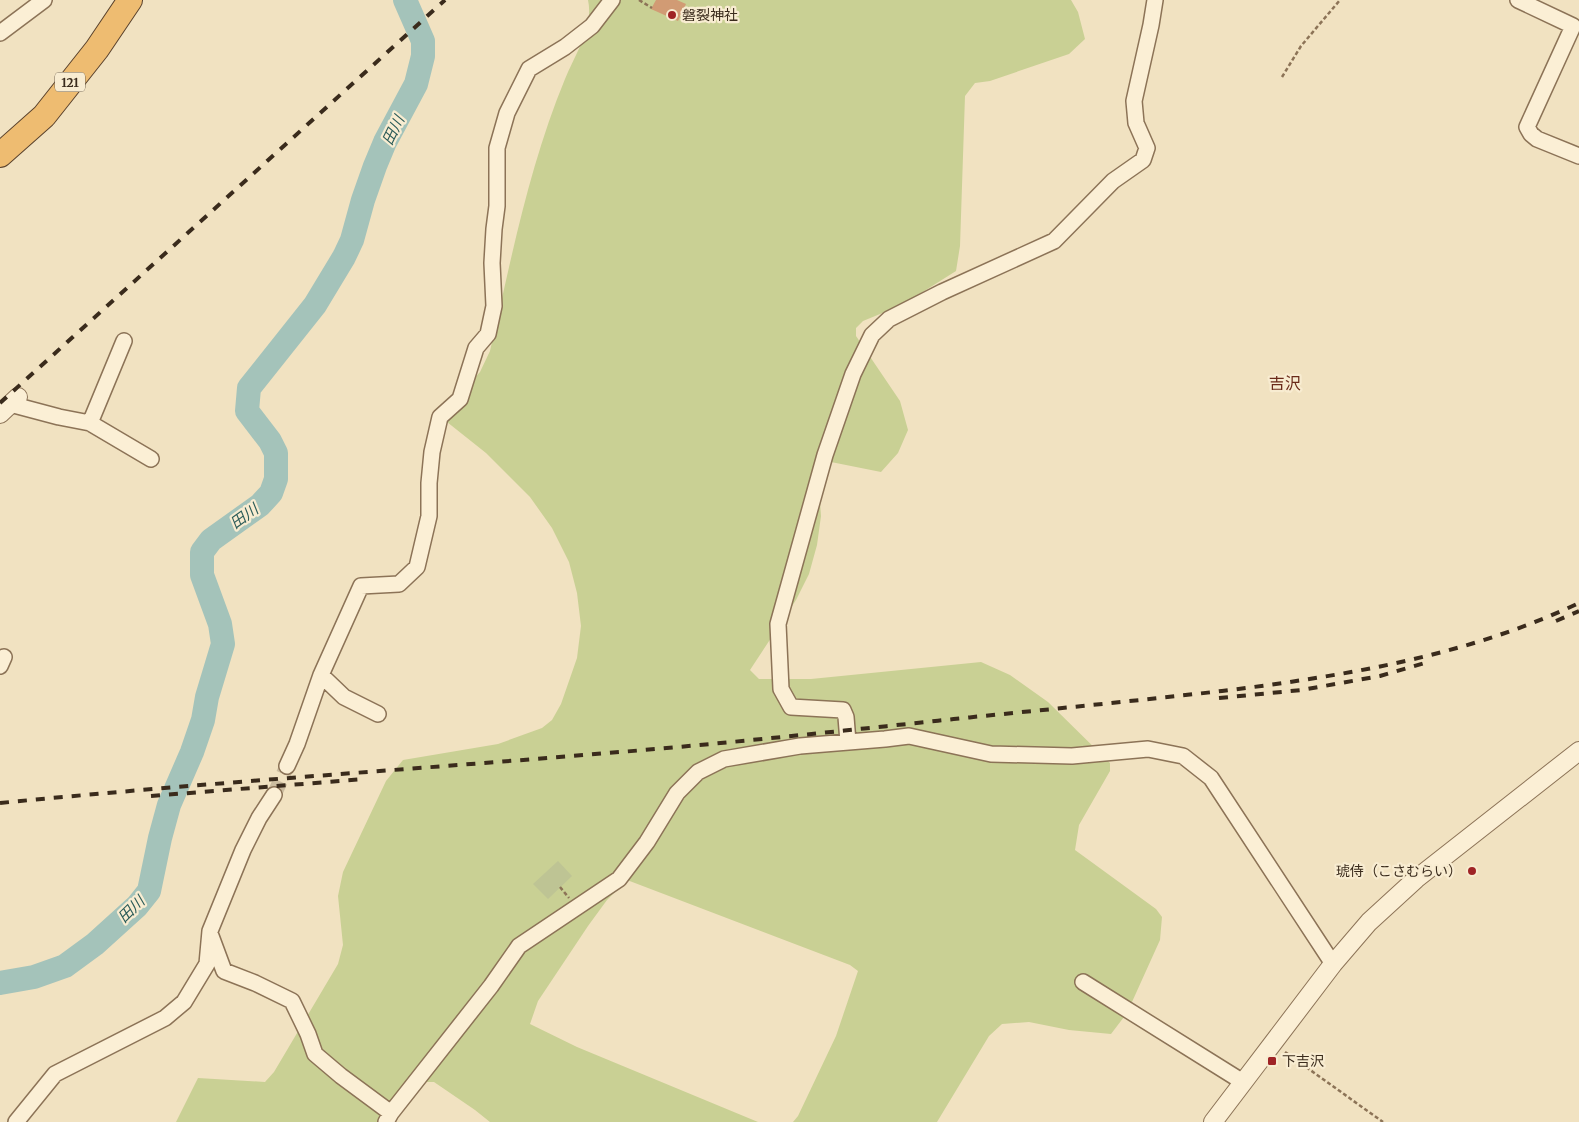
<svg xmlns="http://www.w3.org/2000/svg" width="1579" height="1122" viewBox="0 0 1579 1122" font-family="Merriweather,'Noto Sans JP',serif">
<rect width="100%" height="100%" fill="#f1e2c1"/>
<!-- green -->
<path fill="#c9d094" d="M588,0H1071L1078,12L1085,39L1069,54L990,81L975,83L965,96L960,246L956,271L902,305L863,321L856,328V336L900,401L908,430L898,453L881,472L821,460L817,463L821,516L817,545L809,574L796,600L750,670L759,679H811L981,662L1010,675L1048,702L1110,763V771L1079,825L1075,850L1156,909L1162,917L1160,940L1127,1013L1111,1034L1069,1030L1029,1022L1002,1024L989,1036L937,1122H793L798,1116L836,1036L858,971L850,965L627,880L607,900L588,926L538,1001L530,1024L577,1047L758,1122H490L475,1110L434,1082H421L389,1122H176L198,1078L265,1082L274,1072L338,964L343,945L338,896L343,872L386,781L403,760L498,744L542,728L552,720L561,704L577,658L581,626L577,593L569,562L552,528L530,497L486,453L447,422L442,411L468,385L480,372L490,351C511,260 529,166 565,79C575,55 594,26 588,0Z"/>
<!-- cemetery -->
<path fill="#bec494" d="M558,861L572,876L548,899L533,884Z"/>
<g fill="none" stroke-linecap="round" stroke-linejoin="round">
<!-- river -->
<path stroke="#a4c3ba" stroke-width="24" d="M0,983L34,977L65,966L95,944L137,906L149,891L160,838L169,805L192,752L203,720L207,697L223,644L220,624L202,575V552L211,540L260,505L271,493L276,479V453L270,441L247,411L249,388L315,305L344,257L352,240L363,200L375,166L385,142L416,84L423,56V41L405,0"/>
</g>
<!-- building -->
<path fill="#d19b74" d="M656,0H677L686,4L678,21L651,9Z"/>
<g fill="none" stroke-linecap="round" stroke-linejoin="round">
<!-- minor-tunnel -->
<path stroke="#ccbda0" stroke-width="15" stroke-dasharray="15 8" stroke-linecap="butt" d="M274,795L287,766"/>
<defs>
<path id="minor" d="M1518,0L1573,26L1527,127L1531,134L1537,139L1579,156
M0,33L44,0
M10,404L59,417L90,423L124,341
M90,423L151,459
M0,666L4,657
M321,675L344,697L378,714
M848,742L846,717L843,710L791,707L781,689L778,624L825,455L853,374L872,335L889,319L942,292L1054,241L1113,181L1143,160L1147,148L1136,123L1134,101L1151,25L1155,0
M287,766L297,744L321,675L361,586L399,584L417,567L429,516V483L432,452L440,417L460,399L476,348L488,334L494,306L492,263L494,229L497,206V148L507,113L529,69L565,47L592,26L612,0
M211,936L224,971L255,983L292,1001L308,1034L315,1054L341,1076L391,1113
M1083,982L1243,1082
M16,1122L55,1074L165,1018L184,1002L207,964L210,931L243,850L259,818L274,795
M386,1122L391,1113L491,986L519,946L619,879L647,842L677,793L698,772L724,759L800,746L885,739L909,736L991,754L1072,756L1148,749L1183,756L1211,778L1333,964"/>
<path id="tertiary" d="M0,414L18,397
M1213,1122L1333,964L1369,922L1416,879L1579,751"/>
<path id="trunk" d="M0,155L44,116L97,49L130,0"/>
</defs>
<!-- minor casing -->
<use href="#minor" stroke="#8c7357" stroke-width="18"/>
<!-- tertiary casing -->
<use href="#tertiary" stroke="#8c7357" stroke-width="20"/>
<!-- trunk casing -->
<use href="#trunk" stroke="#59412c" stroke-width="26"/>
<!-- path -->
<path stroke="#8c7357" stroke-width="2.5" stroke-dasharray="4 2.5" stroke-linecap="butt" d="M639,0L652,8
M1282,77L1301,46L1340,0
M560,887L569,898
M1285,1052L1383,1122"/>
<!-- minor -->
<use href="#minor" stroke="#fbefd5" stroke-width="15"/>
<!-- tertiary -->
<use href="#tertiary" stroke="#fbefd5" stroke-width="18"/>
<!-- trunk -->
<use href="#trunk" stroke="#eebc71" stroke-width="24"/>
<!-- rail -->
<path stroke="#3a2b1c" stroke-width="4" stroke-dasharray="9 9" stroke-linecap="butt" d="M0,403L445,0
M1556,621L1579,611
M1219,698L1302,690L1380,676L1425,663
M151,796L365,779
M0,803C202,783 405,770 608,753C733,743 858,729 983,716C1063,708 1143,700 1222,691C1344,676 1467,656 1579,603"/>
</g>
<!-- markers -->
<g fill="#9f2325" stroke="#f8ecd1" stroke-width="2">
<circle cx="672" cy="15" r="5"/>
<circle cx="1472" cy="871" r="5"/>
<rect x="1267" y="1056" width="10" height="10" rx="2.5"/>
</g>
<g text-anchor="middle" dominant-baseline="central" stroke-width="4.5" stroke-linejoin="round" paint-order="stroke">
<!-- shield labels -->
<rect fill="#f8ecd1" stroke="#736552" stroke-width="1" x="55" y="72.5" width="30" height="19" rx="4"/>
<g font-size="12" font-weight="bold" fill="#3a2b1c">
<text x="70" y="82">121</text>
</g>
<!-- poi labels -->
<g font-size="14" fill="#3a2b1c" stroke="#f8ecd1" text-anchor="start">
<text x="682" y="15">磐裂神社</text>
<text x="1462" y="871" text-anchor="end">琥侍（こさむらい）</text>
<text x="1282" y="1061">下吉沢</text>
</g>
<!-- water labels -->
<g font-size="15" font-style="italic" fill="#2b5b58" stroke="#f8ecd1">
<text transform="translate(393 130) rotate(-64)">田川</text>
<text transform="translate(244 516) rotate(-36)">田川</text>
<text transform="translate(131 909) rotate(-44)">田川</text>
</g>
<!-- quarter labels -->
<g font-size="16" fill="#6a2a19" stroke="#f8ecd1">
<text x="1285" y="383">吉沢</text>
</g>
</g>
</svg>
